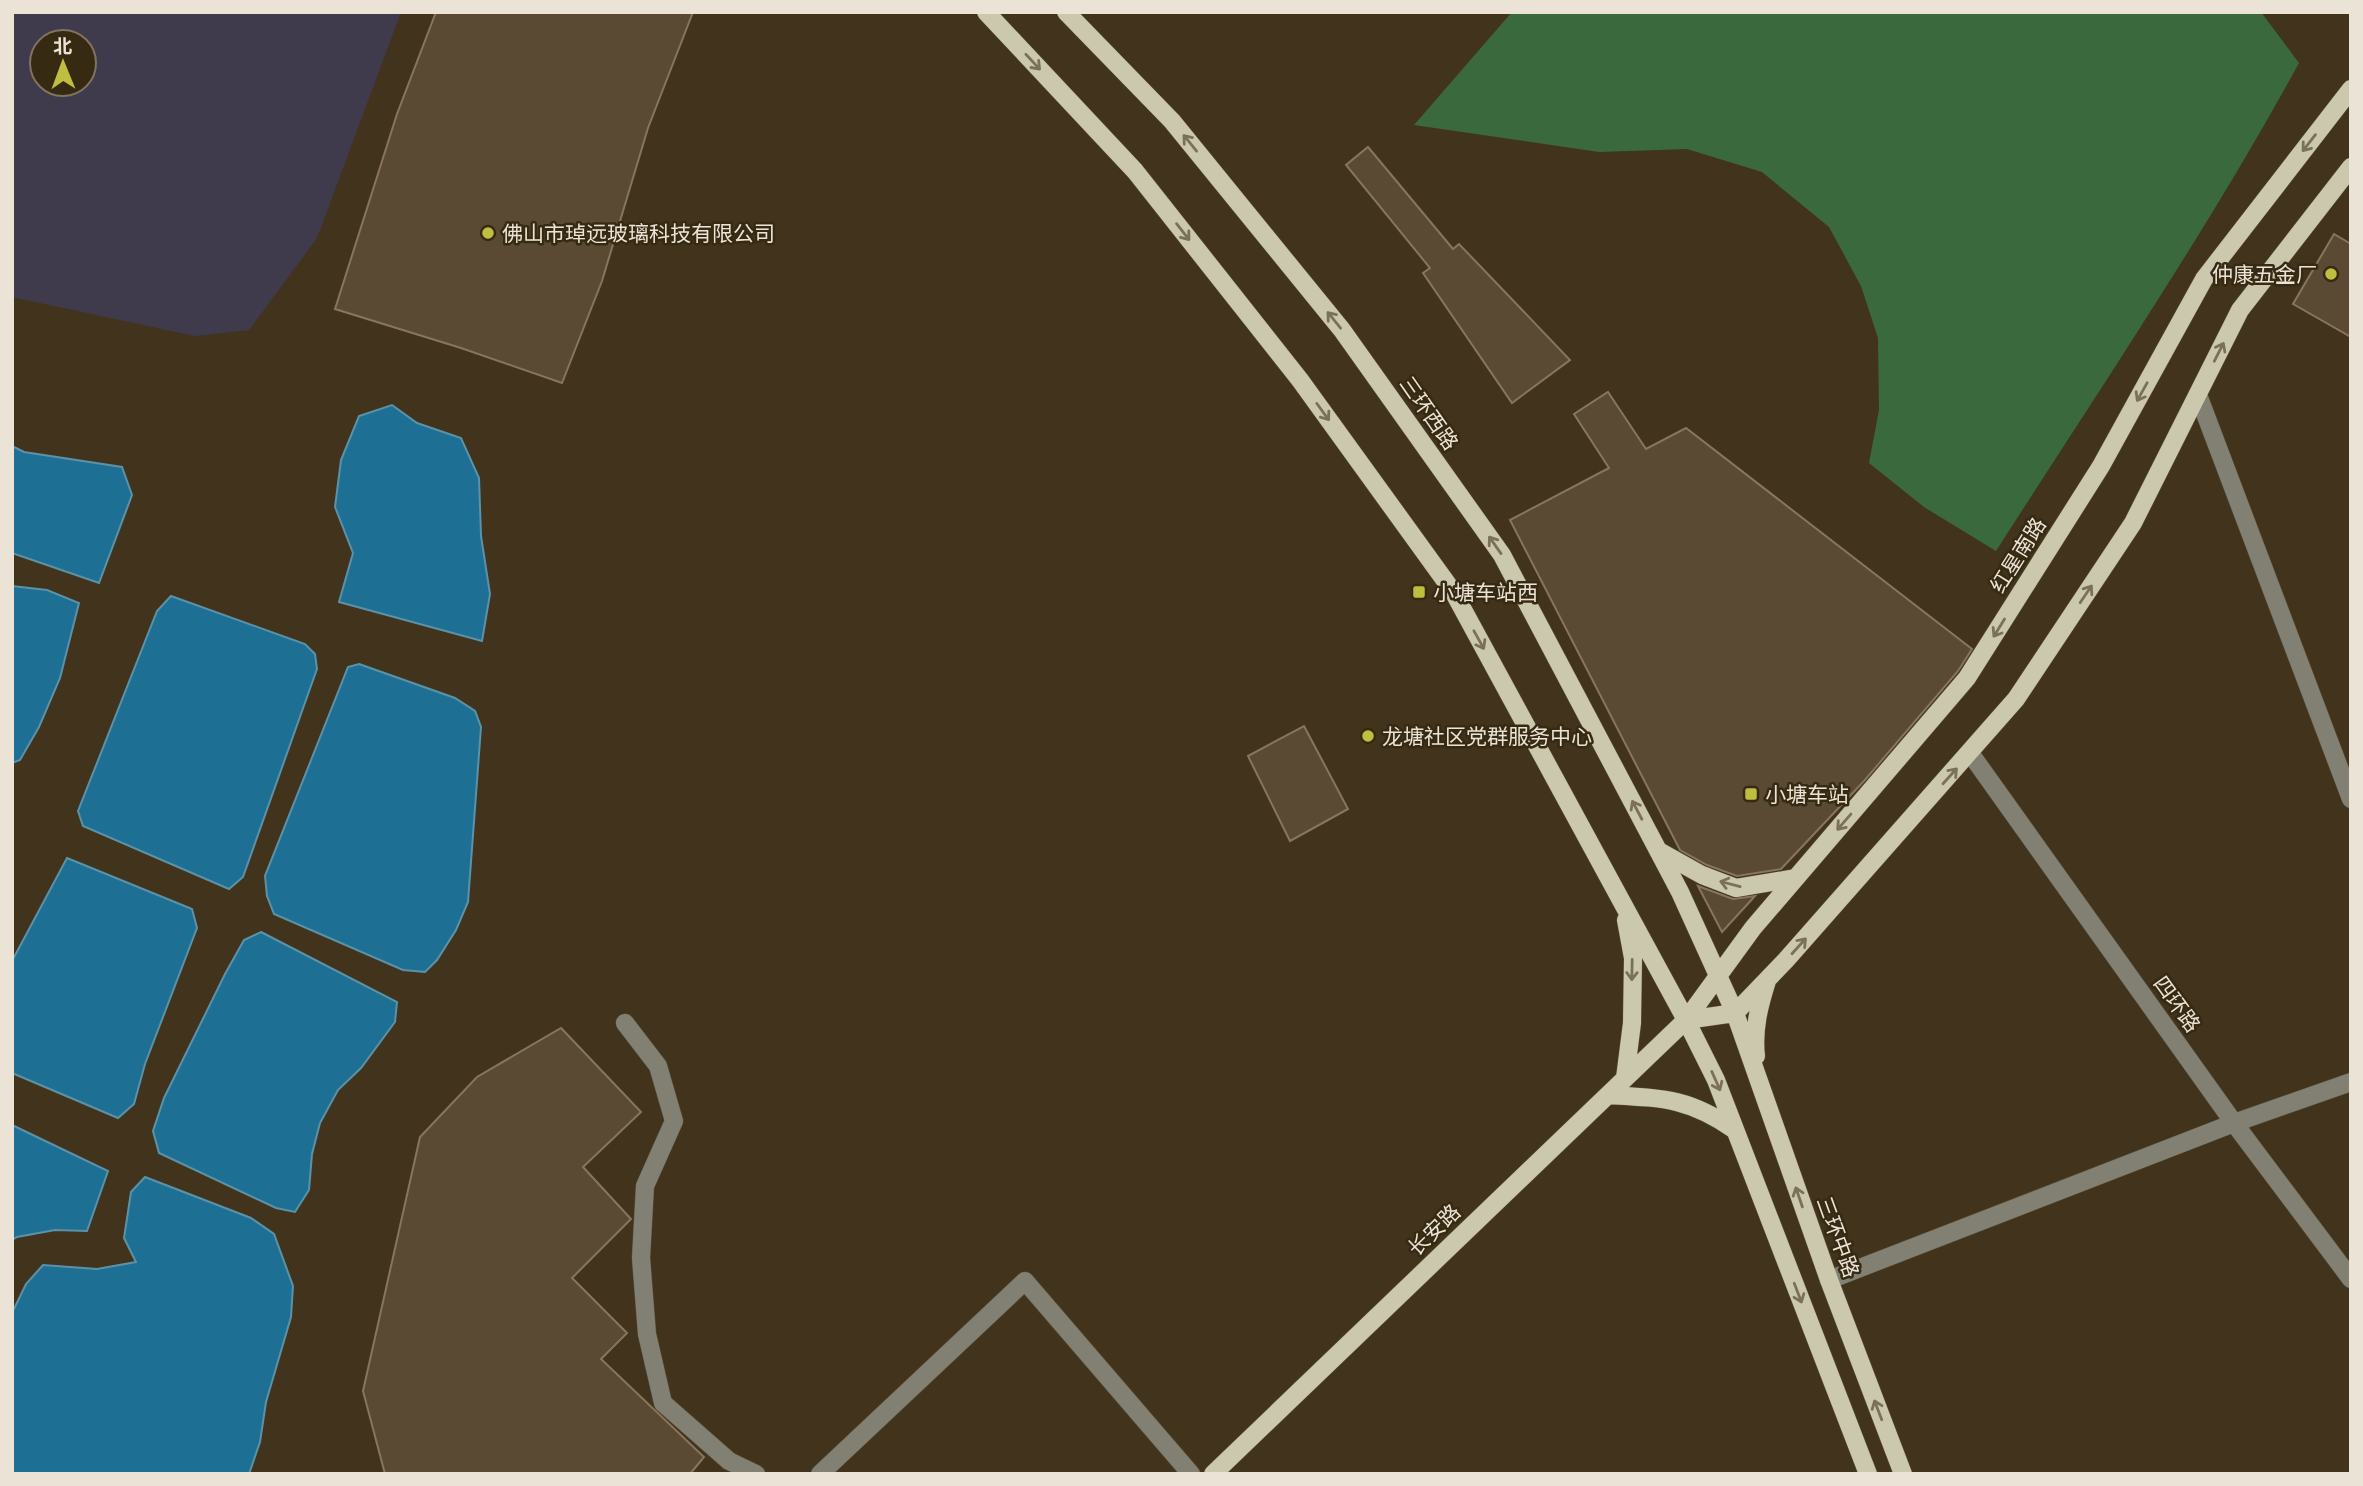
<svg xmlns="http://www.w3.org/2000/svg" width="2363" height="1486" viewBox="0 0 2363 1486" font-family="'Public Sans','Noto Sans SC',sans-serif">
<rect width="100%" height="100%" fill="#42341c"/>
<!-- industrial -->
<path fill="#403b4c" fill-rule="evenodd" d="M12,12H401L317,238L249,330L195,336L12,297ZM42,42H84V84H42Z"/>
<!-- green -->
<path fill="#3b693e" d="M1512,12H2261L2299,63C2207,231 2099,390 1996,551L1924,507L1869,463L1879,410L1878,338L1861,286L1829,227L1762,172L1687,149L1599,152L1414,125Z"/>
<!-- water -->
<path fill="#1d7094" stroke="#5b92a8" stroke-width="2" d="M392,405L417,423L461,438L479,478L481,536L490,594L482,641L339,602L353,553L335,507L341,460L359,416Z
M12,446L24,452L122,467L132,495L99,583L12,553Z
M12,586L47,590L79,603L60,678L39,727L20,760L12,763Z
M171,596L305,644L315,654L317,669L243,877L229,889L83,826L78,811L157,611Z
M359,664L455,698L475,711L481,727L468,902L456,930L437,960L425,972L403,970L274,914L267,896L265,876L348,667Z
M67,858L192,909L197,928L145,1064L134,1104L118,1118L12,1073V961Z
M261,932L397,1002L395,1022L361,1068L338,1090L320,1123L312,1154L309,1190L295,1212L276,1208L159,1153L153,1131L164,1098L225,974L244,940Z
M12,1125L108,1171L87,1231L55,1230L17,1237L12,1240Z
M145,1177L251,1218L274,1234L293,1286L291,1317L266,1402L260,1442L249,1474H12V1313L26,1284L43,1265L97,1269L136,1262L124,1238L131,1192Z"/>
<!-- building -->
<path fill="#5b4a33" stroke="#88755d" stroke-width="2" d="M436,12H693L648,128L602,281L562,383L461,348L335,309L397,114Z
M1368,147L1453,249L1459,244L1570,360L1512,403L1423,273L1430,268L1346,165Z
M2334,234L2351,244V337L2293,304Z
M1608,392L1646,449L1686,428L1972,649L1958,671L1864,781L1781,869L1737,876L1707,865L1680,850L1510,520L1609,468L1574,414Z
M1304,726L1348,809L1290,841L1248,756Z
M1698,886L1733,899L1755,896L1722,932Z
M561,1028L641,1112L583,1167L631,1219L572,1278L627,1333L601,1359L704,1457L690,1474H385L363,1391L420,1137L477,1077Z"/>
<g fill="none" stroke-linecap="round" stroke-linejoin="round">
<defs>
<path id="minor" d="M2198,395L2351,799
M1970,753L2234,1123L2351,1279
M625,1023L658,1066L674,1121L645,1186L641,1258L647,1334L663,1403L729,1461L756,1474
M1829,1280L2234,1123L2351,1082
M820,1474L1025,1281L1191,1474"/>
<path id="major" d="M986,12L1135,171L1300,380L1454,593L1686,1020L1716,1080L1868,1474
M1066,12L1172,121L1342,330L1502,555L1680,892L1735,1013L1829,1280L1903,1474
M1659,851L1702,875L1736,888L1796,878
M1735,1013L1786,960L2016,699L2133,523L2240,310L2351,167
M1686,1020L1735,1013
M1756,1056C1753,1030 1759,1006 1767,981
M1625,1078L1632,1023L1633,958L1626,920
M1608,1095C1663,1098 1689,1098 1735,1130
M1213,1474L1686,1020L1753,928L1967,678L2101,466L2204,279L2351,89"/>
</defs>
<!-- minor casing -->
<use href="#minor" stroke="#5d503a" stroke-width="19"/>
<!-- major casing -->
<use href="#major" stroke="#5d503a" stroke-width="19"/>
<!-- minor -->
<use href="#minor" stroke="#818073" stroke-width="18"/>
<!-- major -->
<use href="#major" stroke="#cbc8ae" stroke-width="18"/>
</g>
<!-- one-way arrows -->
<defs><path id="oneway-shaft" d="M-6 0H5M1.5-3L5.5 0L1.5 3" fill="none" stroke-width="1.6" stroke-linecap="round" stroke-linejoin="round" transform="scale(1.75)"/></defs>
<g stroke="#7a7158">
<use href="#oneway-shaft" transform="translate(1033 62) rotate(47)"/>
<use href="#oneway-shaft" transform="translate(1190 143) rotate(-129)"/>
<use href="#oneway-shaft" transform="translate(2309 143) rotate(128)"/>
<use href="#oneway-shaft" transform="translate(1183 232) rotate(52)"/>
<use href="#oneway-shaft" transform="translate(1334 320) rotate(-129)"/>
<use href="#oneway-shaft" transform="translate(2219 352) rotate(-63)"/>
<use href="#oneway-shaft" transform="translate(2142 392) rotate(119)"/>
<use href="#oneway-shaft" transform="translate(1323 412) rotate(54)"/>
<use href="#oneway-shaft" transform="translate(1495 545) rotate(-125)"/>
<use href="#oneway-shaft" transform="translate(2086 594) rotate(-56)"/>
<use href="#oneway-shaft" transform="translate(1999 628) rotate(122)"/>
<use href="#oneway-shaft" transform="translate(1479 640) rotate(61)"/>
<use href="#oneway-shaft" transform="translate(1950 776) rotate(-48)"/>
<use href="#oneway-shaft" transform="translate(1637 810) rotate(-118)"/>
<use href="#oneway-shaft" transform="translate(1844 822) rotate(131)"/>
<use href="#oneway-shaft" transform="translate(1730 884) rotate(-165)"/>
<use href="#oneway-shaft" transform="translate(1799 946) rotate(-48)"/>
<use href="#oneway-shaft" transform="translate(1632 970) rotate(91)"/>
<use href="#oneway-shaft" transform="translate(1716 1081) rotate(66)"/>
<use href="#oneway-shaft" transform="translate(1799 1197) rotate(-109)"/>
<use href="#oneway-shaft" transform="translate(1798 1293) rotate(69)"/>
<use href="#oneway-shaft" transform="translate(1878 1410) rotate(-111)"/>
</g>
<!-- markers -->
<g fill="#c0be40" stroke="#372a12" stroke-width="2.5">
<circle cx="488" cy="233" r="7"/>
<circle cx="2331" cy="274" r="7"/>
<rect x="1412" y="585" width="14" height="14" rx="3.5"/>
<circle cx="1368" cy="736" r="7"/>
<rect x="1744" y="787" width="14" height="14" rx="3.5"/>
</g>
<g text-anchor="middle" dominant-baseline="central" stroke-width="5" stroke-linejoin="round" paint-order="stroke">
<!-- poi labels -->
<g font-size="21" fill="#ebe3d5" stroke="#372a12" text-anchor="start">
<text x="502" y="233">佛山市琸远玻璃科技有限公司</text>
<text x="2317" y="274" text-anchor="end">仲康五金厂</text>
<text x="1433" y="592">小塘车站西</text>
<text x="1382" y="736">龙塘社区党群服务中心</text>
<text x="1765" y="794">小塘车站</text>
</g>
<!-- street labels -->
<g font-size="21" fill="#ebe3d5" stroke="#372a12">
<text transform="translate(1429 413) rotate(55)">三环西路</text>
<text transform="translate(2018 555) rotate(-58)">红星南路</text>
<text transform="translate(2177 1004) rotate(54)">四环路</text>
<text transform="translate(1434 1230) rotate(-44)">长安路</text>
<text transform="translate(1838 1237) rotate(70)">三环中路</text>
</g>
</g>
<!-- border -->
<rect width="2363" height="1486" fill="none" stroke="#ebe3d5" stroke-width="28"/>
<!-- north arrow -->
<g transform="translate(63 63) rotate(359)"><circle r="33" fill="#372a12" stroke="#7f7460" stroke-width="2"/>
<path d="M0-5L12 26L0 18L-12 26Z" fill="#c0be40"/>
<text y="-10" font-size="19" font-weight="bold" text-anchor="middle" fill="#ebe3d5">北</text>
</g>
</svg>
